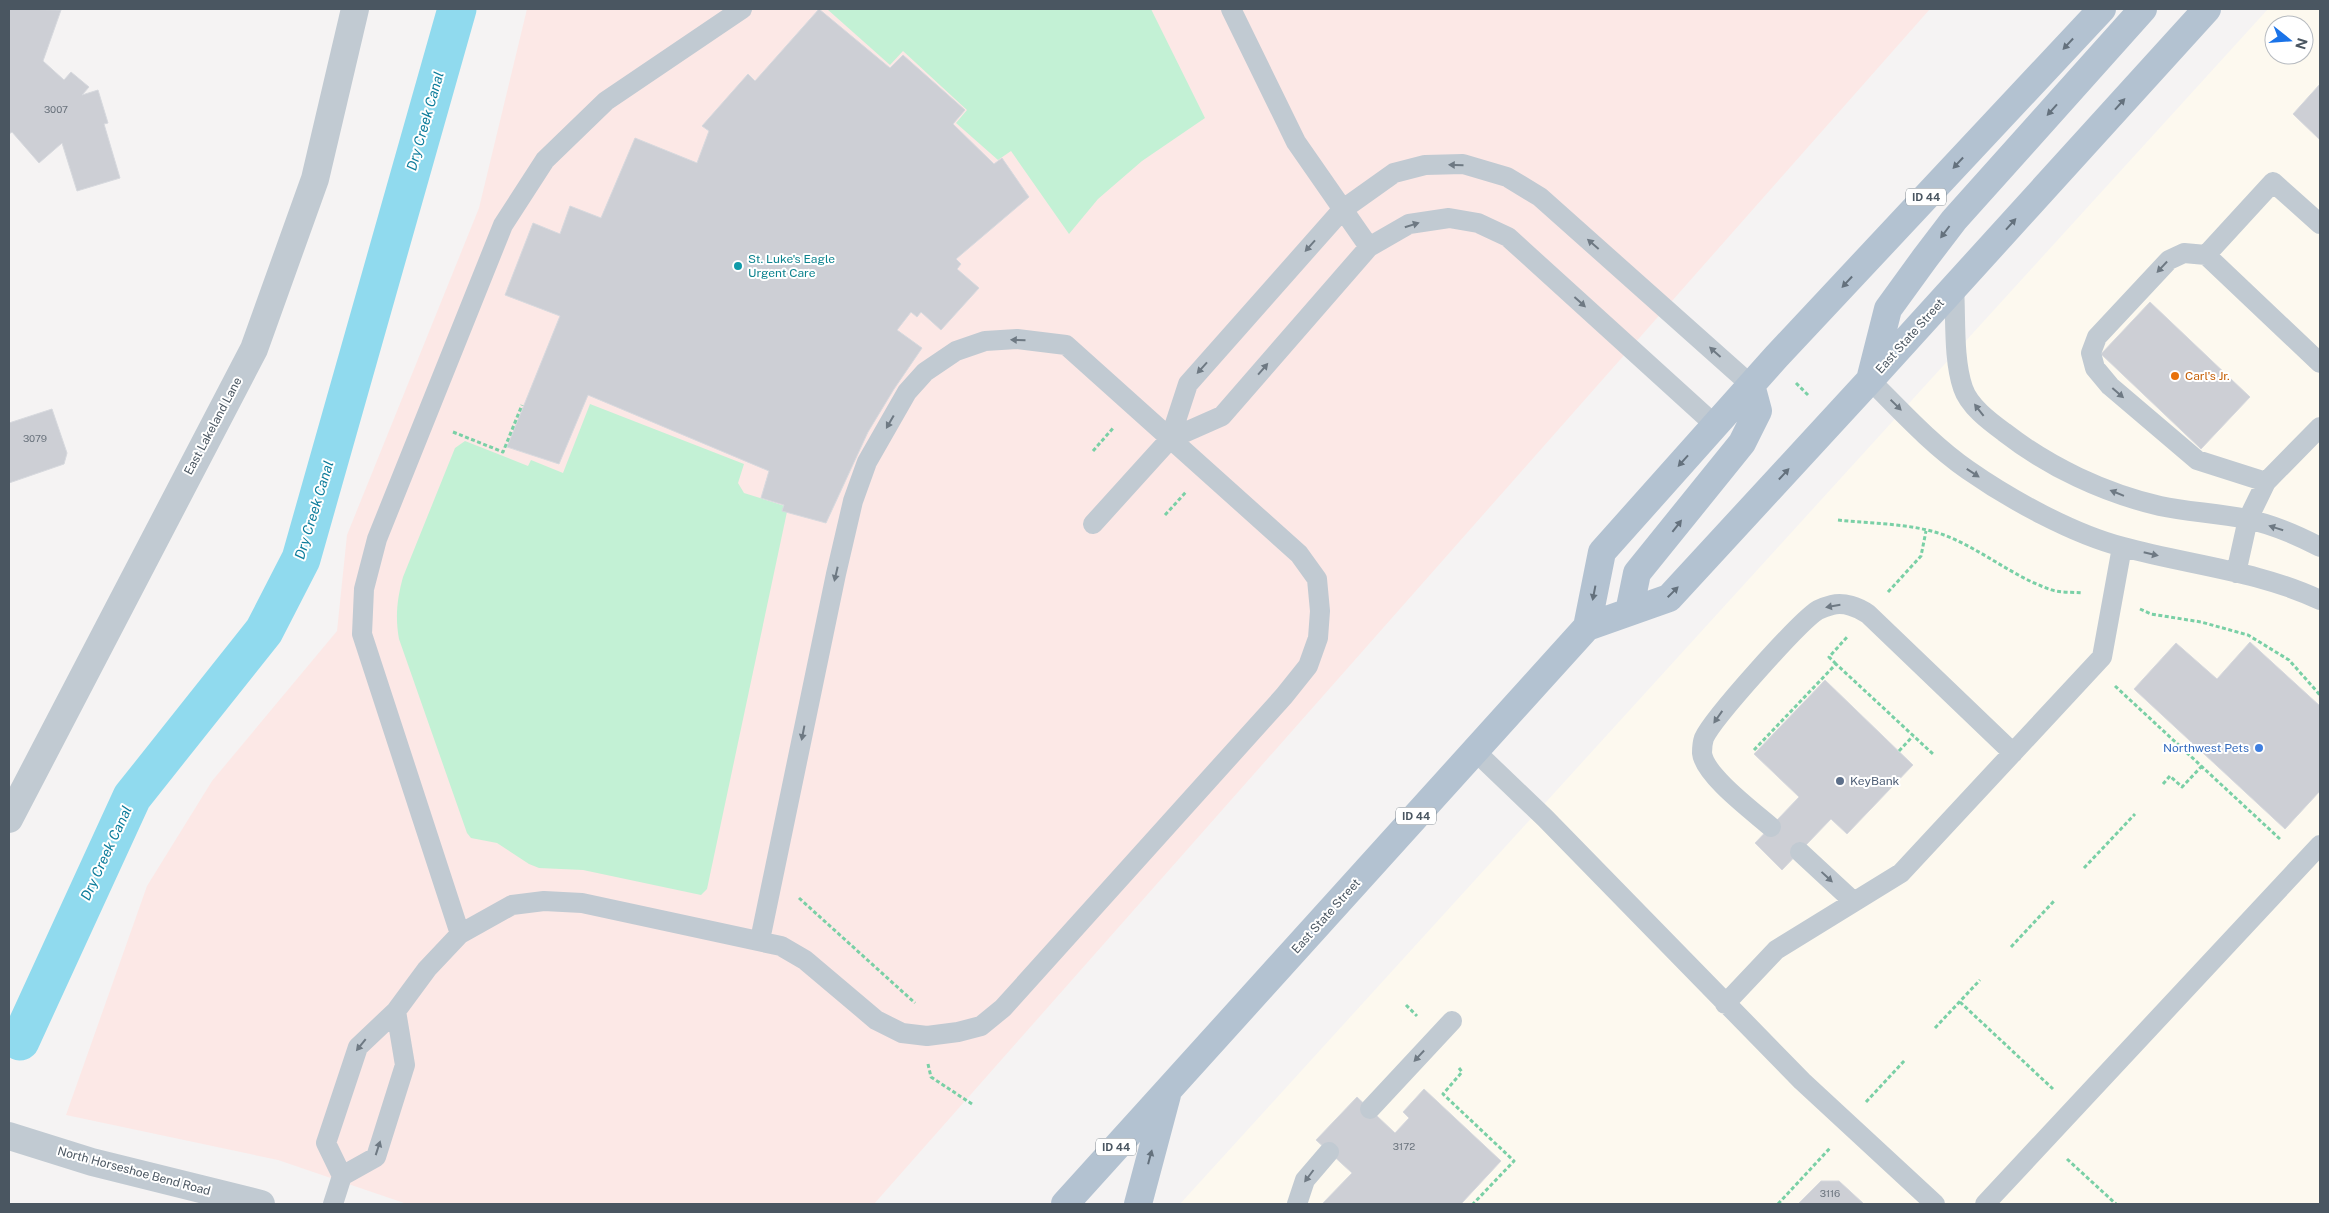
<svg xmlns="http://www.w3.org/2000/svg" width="2329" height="1213" viewBox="0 0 2329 1213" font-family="'Public Sans',sans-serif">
<rect width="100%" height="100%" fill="#f5f3f3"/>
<!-- commercial -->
<path fill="#fdf9ef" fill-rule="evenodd" d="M2268,9H2320V1204H1180ZM2274,25H2304V55H2274Z"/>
<!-- medical -->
<path fill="#fce8e6" d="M527,9H1930L874,1204H407L278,1160L66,1115L147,886L212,781L337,631L347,535L479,208Z"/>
<!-- grass -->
<path fill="#c3f1d5" d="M827,9H1151L1205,118L1142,161L1098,199L1069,234L1011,151L998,160L956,123L967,110L903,51L890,65Z
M590,404L744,464L738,483L744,493L788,507L707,889L701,895L583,870L539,868L529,864L497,843L471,838L467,833L399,639C395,617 397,599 403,577L455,448L465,441L528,466L531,460L563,473Z"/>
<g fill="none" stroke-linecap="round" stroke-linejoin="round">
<!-- canal -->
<path stroke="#90daee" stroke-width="39" d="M20,1041L132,797L264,631L301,559L457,9"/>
</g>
<!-- building -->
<path fill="#cdcfd5" stroke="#d7d9de" d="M9,9L61,10L43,61L64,80L71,72L89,87L82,95L98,90L108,123L104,124L120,178L77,191L62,143L39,163L12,132L9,134Z
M819,9L890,68L903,55L965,110L953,124L994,164L1002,158L1029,197L956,259L961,264L957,269L979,288L941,330L921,312L917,317L911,312L897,330L922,348L894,389L868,432L826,523L782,511L784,505L761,498L769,471L588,395L559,464L507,447L560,316L505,295L533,223L560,234L570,206L601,218L635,138L697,163L709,131L702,126L748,74L755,81Z
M2320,84V140L2293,114Z
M2150,302L2250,397L2201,449L2101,354Z
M52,409L67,453L64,464L9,483V423Z
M2250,642L2320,706V791L2285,829L2134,689L2176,643L2217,679Z
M1825,680L1913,765L1847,834L1831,819L1782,870L1755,843L1799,797L1754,754Z
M1424,1089L1501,1161L1461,1204H1322L1352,1173L1316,1140L1357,1097L1395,1133L1409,1118L1403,1112Z
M1821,1181H1839L1864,1204H1798Z"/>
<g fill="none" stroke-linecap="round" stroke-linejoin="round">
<!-- path -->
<path stroke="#7ad0a6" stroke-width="3" stroke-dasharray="4 2.5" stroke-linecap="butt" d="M1796,383L1809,396
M453,432L503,452L522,405
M1093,451L1114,427
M1165,515L1186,492
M1838,520C1873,524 1911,523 1944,535C1981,549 2012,576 2049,589C2059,593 2072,592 2083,593
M1888,592L1921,556L1926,531
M2140,609L2151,614L2201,622L2248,635L2289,660L2320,695
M1836,664L1829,657L1848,636
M2115,686L2281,840
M1754,750L1836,664L1933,754
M1899,751L1913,736
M2163,784L2170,776L2182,787L2202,766
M2084,868L2135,814
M799,898L915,1003
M2011,947L2055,900
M1960,1002L2053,1089
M1406,1005L1417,1016
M1935,1028L1980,980
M928,1064L931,1077L972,1104
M1459,1068L1462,1072L1443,1094L1514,1161L1473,1204
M1866,1102L1905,1060
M2067,1159L2116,1204
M1778,1204L1830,1148"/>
<!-- service -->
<path stroke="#c1cad2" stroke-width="20" d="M1231,9L1296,142L1369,247
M2206,255L2273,182L2320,224
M1954,286C1956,317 1953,359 1963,388C1969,406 1989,421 2004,432C2049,467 2104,493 2160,506C2188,512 2218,513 2246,519C2272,524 2297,535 2320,547
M1870,380C1901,411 1932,445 1968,470C2011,500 2073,534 2123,547C2189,565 2259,571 2320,600
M1170,439L1188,384L1342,210L1394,173L1425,165L1463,164L1507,177L1540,197L1751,385
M2266,482L2197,460L2110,386L2095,368L2091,353L2097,337L2169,260L2184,253L2206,255L2320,363
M1093,524L1170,439L1222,416L1369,247L1409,224L1449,218L1478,223L1508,237L1715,425
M2236,573L2248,519L2266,482L2320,427
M1475,751L1545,818L1802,1081L1935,1204
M1771,827C1754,812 1704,775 1702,753C1702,749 1703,741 1704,738C1713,718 1800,621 1818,610C1822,608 1828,606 1832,605C1844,602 1858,607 1868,614L2013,753
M1800,852L1854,902
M460,934L362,634L364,589L377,539L503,225L545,160L606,101L742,9
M1725,1004L1776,950L1901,873L2102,657L2122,547
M1370,1109L1452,1021
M342,1176L326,1143L358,1047L396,1011L427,969L460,934L512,905L544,901L582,903L781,946L805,960L876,1020L902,1033L927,1036L958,1032L981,1026L1003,1008L1284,696L1308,666L1318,638L1320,611L1317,579L1299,554L1066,345L1017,339L985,341L956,351L925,372L907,392L867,462L853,501L836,574L760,940
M333,1204L342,1176L376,1157L405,1065L396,1011
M1297,1204L1305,1180L1329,1152
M1985,1204L2320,845"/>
<!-- minor -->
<path stroke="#c1cad2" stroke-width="28" d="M9,819L254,349L315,179L355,9
M9,1136L92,1162L261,1204"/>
<!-- primary -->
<path stroke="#b3c2d1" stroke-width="28" d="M1871,376L1888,309L1925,258L1954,220L2143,9
M1629,612L1637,573L1742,443L1758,411L1751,385
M1587,627L1602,552L1776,357L2102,9
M1065,1204L1587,627L1669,598L1870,380L2207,9
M1138,1204L1167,1095"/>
</g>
<!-- one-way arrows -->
<defs><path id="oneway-solid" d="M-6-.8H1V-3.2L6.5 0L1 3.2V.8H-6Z" transform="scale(1.25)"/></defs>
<g fill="#64717d">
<use href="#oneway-solid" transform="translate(2068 44) rotate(133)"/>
<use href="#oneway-solid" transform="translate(2120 104) rotate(-48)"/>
<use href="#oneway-solid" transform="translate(2052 110) rotate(132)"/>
<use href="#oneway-solid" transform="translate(1958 163) rotate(133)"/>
<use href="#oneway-solid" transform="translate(2011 224) rotate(-48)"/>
<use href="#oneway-solid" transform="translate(1945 232) rotate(127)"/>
<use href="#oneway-solid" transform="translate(1847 282) rotate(133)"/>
<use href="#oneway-solid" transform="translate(1683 461) rotate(132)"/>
<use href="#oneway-solid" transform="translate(1784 474) rotate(-47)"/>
<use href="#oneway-solid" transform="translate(1677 526) rotate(-52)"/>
<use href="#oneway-solid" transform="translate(1673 592) rotate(-45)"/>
<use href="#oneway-solid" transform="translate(1594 593) rotate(101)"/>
<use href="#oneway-solid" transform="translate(1150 1157) rotate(-75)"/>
</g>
<g fill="#6e7983">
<use href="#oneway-solid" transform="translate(1456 165) rotate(-179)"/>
<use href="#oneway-solid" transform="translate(1412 225) rotate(-17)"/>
<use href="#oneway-solid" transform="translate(1593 244) rotate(-139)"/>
<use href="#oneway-solid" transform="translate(1310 246) rotate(132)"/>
<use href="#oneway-solid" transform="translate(2162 267) rotate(133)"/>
<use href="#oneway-solid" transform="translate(1580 302) rotate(42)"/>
<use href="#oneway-solid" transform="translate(1018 340) rotate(-178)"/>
<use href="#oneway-solid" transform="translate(1715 352) rotate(-138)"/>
<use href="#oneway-solid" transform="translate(1202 368) rotate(132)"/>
<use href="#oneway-solid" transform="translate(1263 369) rotate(-49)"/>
<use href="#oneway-solid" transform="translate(2118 393) rotate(41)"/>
<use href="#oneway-solid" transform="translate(1896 405) rotate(44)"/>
<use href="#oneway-solid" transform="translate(1979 410) rotate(-128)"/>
<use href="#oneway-solid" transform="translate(890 422) rotate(120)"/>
<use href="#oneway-solid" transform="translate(1973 473) rotate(33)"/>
<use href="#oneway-solid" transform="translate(2117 493) rotate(-158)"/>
<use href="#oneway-solid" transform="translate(2276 528) rotate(-163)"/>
<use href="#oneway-solid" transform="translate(2151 554) rotate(13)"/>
<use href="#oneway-solid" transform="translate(836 574) rotate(103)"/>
<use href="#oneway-solid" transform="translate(1833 606) rotate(170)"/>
<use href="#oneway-solid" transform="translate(1718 717) rotate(125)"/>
<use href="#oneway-solid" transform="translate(803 733) rotate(101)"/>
<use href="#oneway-solid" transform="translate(1827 877) rotate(43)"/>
<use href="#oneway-solid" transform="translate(361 1045) rotate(129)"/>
<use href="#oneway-solid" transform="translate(1419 1056) rotate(133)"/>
<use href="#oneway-solid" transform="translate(378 1148) rotate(-72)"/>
<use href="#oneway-solid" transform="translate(1309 1176) rotate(127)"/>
</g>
<!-- markers -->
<circle fill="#0f9aa8" stroke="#fff" stroke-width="2" cx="738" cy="266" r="5"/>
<circle fill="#e8710a" stroke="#fff" stroke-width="2" cx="2175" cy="376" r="5"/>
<circle fill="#3f7fe0" stroke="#fff" stroke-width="2" cx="2259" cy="748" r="5"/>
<circle fill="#5c6f8a" stroke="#fff" stroke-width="2" cx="1840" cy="781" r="5"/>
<g text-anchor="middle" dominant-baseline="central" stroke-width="4" stroke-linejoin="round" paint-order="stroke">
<!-- number labels -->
<g font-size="10" fill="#6b747e">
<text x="56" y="109">3007</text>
<text x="35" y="438">3079</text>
<text x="1404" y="1146">3172</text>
<text x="1830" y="1193">3116</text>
</g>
<!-- shield labels -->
<g fill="#fff" stroke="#808990" stroke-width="1">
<rect x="1906" y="188.5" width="40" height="17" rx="4"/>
<rect x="1396" y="807.5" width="40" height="17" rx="4"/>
<rect x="1096" y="1138.5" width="40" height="17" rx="4"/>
</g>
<g font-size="11" font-weight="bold" fill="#4a5661">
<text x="1926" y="197">ID 44</text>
<text x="1416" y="816">ID 44</text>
<text x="1116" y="1147">ID 44</text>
</g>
<!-- culture labels -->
<g font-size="12" fill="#0d838f" stroke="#fff" text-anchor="start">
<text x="748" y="259">St. Luke's Eagle<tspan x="748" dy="14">Urgent Care</tspan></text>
</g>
<!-- street labels -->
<g font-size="12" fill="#4a5661" stroke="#fff">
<text transform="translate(1910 336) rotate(-48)">East State Street</text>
<text transform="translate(213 426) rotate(-62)">East Lakeland Lane</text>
<text transform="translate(1326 916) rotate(-48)">East State Street</text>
<text transform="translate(134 1171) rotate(15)">North Horseshoe Bend Road</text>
</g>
<!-- food labels -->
<g font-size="12" fill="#c56008" stroke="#fff" text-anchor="start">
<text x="2185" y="376">Carl's Jr.</text>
</g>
<!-- shop labels -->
<g font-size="12" fill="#366cbe" stroke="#fff" text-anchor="end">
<text x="2249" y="748">Northwest Pets</text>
</g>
<!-- service labels -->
<g font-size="12" fill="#4e5e75" stroke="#fff" text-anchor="start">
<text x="1850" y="781">KeyBank</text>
</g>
<!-- water labels -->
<g font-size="14" font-style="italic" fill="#0c7c9b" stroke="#fff">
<text transform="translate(425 121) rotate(-74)">Dry Creek Canal</text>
<text transform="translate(314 510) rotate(-73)">Dry Creek Canal</text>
<text transform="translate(106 853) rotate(-65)">Dry Creek Canal</text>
</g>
</g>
<!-- border -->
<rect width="2329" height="1213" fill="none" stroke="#4a5661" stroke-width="20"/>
<!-- north arrow -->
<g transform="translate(2289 40) rotate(107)"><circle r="24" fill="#ffffff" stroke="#b7bbc0"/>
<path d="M0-4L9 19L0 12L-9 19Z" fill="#1a73e8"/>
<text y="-8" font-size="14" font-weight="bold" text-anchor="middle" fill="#4a5661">N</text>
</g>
</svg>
